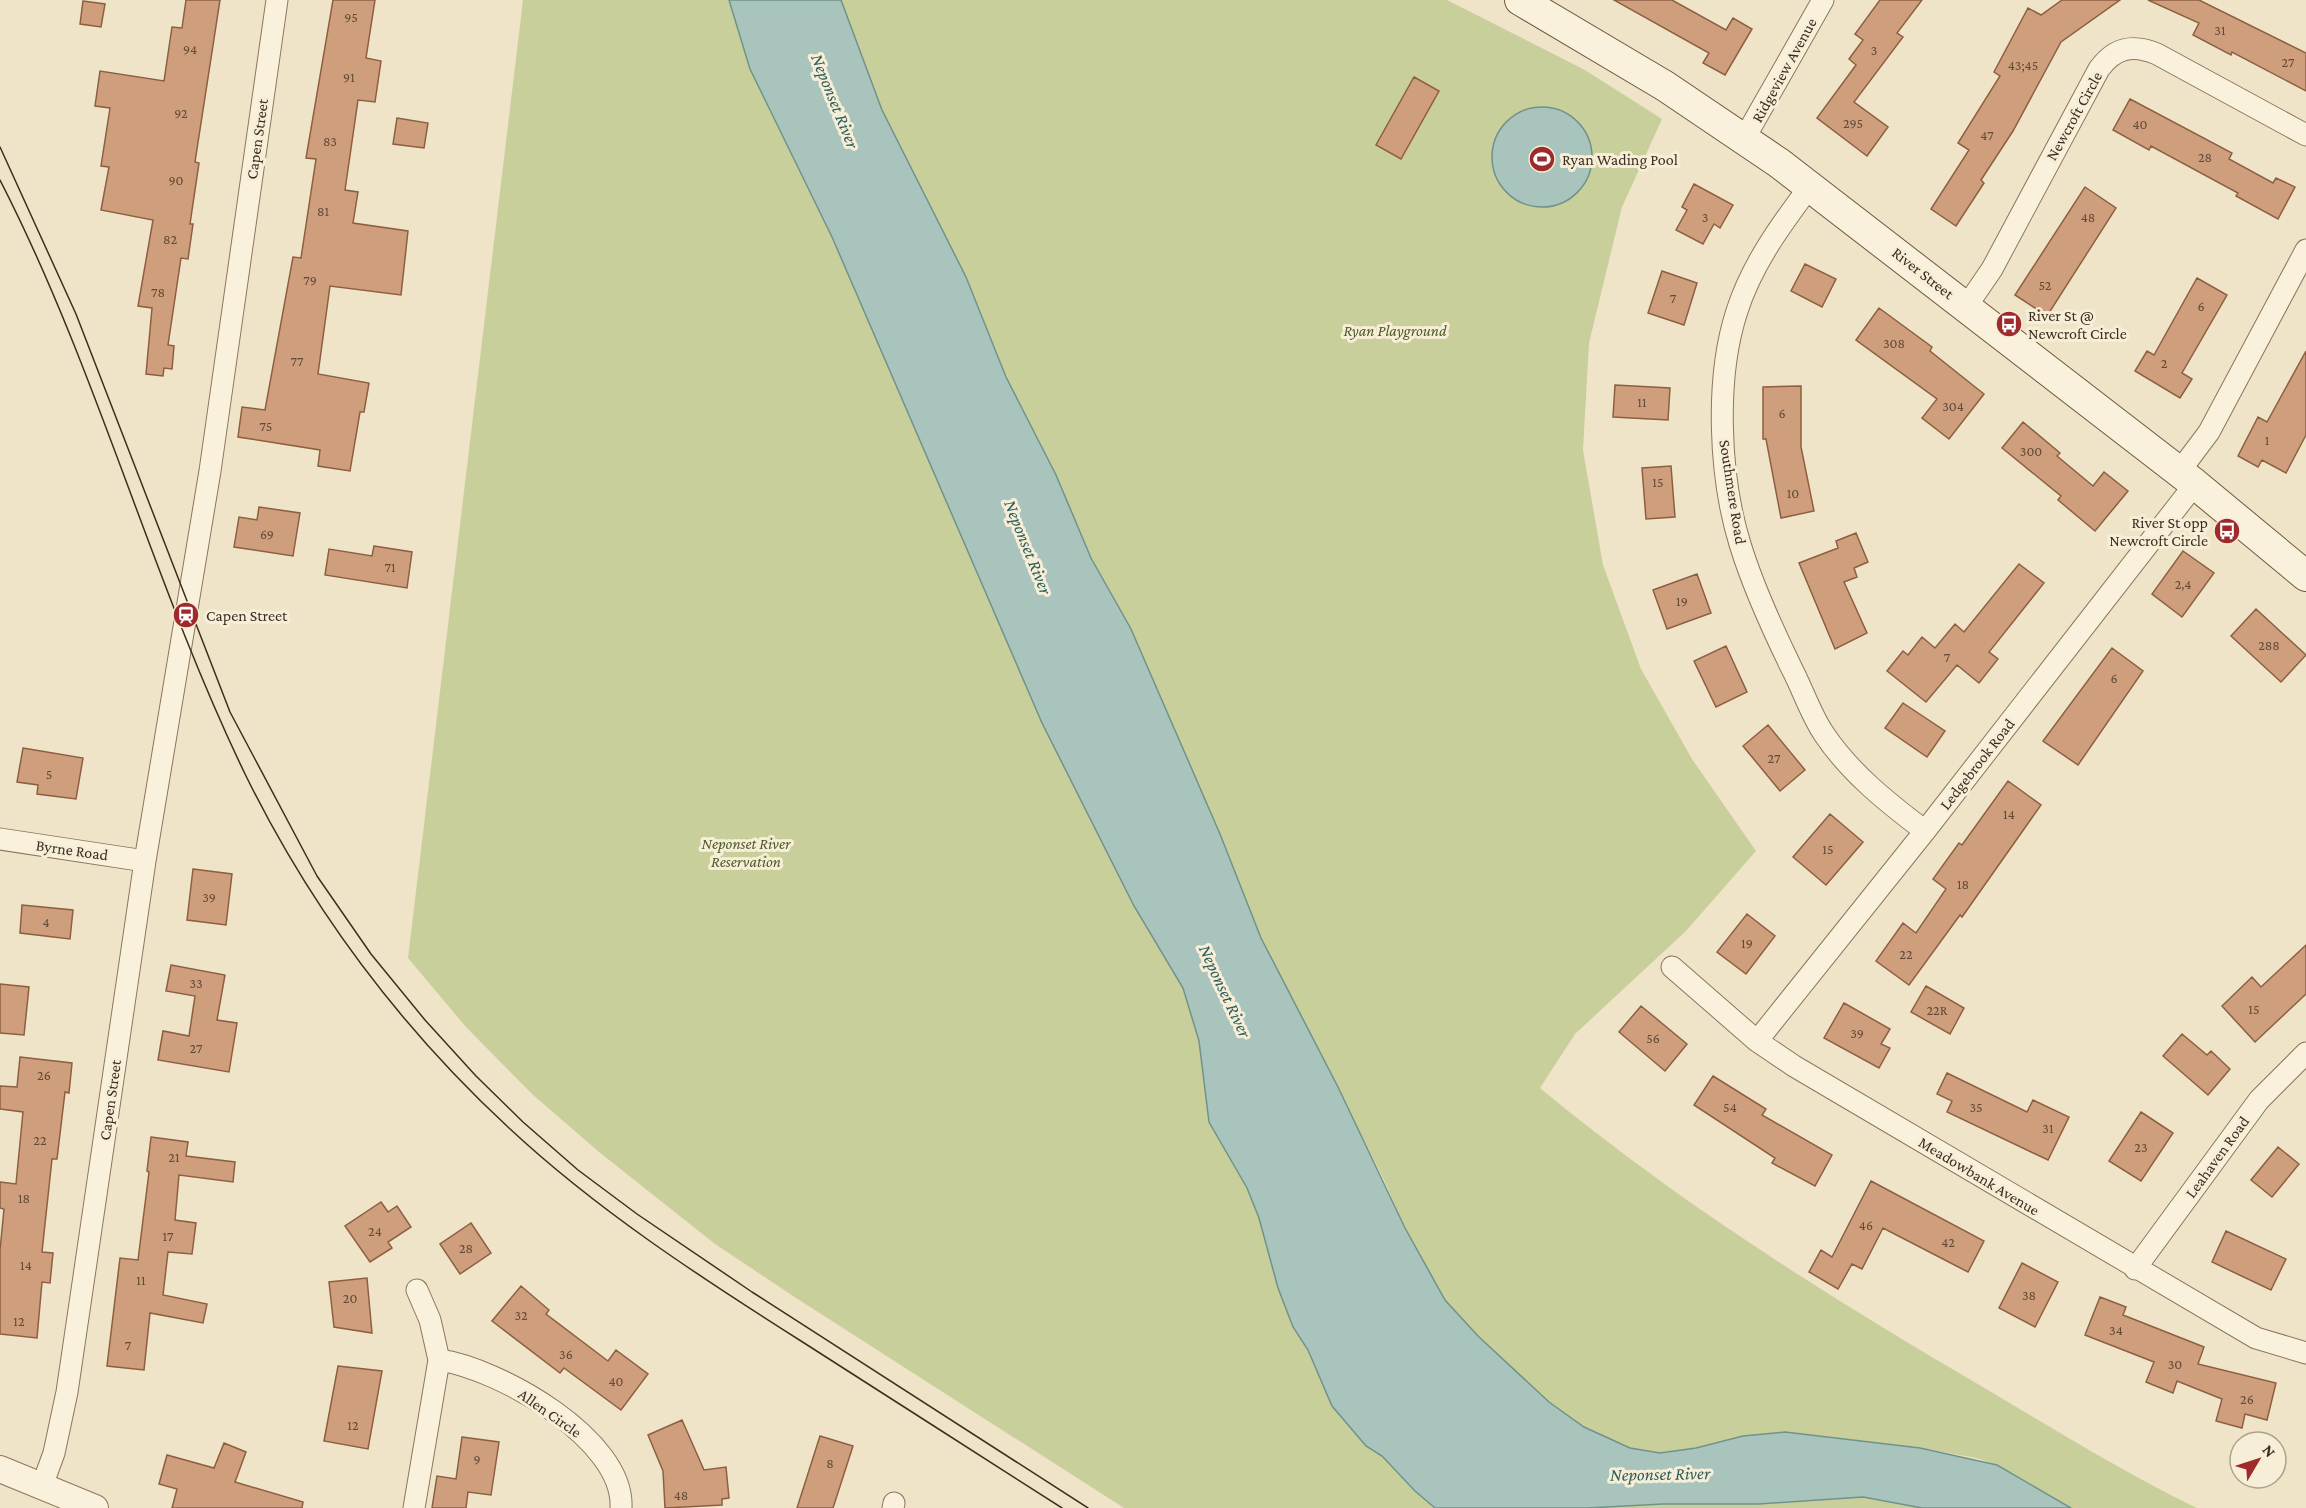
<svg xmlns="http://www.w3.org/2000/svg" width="2306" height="1508" viewBox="0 0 2306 1508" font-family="'Crimson Pro',serif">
<rect width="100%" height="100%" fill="#f0e4c8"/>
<!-- green -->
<path fill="#c9cf9b" d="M523,0H729L750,69L832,237L1042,723L1134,906L1183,988L1199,1041L1209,1122L1247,1188L1259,1218L1278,1288L1293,1327L1308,1350L1332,1406L1366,1446L1382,1456L1415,1491L1435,1508H1124L796,1298L715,1244L599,1152L532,1094L466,1027L408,958Z
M841,0H1447L1585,70L1662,119L1622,207L1589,343L1583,450L1603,565L1641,669L1692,759L1756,851L1686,931L1575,1034L1540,1088C1675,1200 1824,1294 1976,1383C2049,1426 2120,1471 2197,1508H2071L1997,1465L1976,1458L1920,1448L1785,1432L1743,1436L1696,1448L1660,1453L1630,1448L1584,1427L1549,1402L1478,1336L1445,1300L1405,1228L1384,1180L1261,938L1220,834L1131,629L1091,558L1056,475L1006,377L966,277L882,110Z
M1863,1497L1922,1508H1587L1663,1504H1759Z"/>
<!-- water -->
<path fill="#a9c4bc" stroke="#6f938a" stroke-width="1.5" d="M729,0H841L882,110L966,277L1006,377L1056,475L1091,558L1131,629L1220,834L1261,938L1338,1087L1405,1228L1445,1300L1478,1336L1549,1402L1584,1427L1630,1448L1660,1453L1696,1448L1743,1436L1785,1432L1920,1448L1997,1465L2071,1508H1922L1863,1497L1759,1504H1663L1587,1508H1435L1415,1491L1382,1456L1366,1446L1332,1406L1308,1350L1293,1327L1278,1288L1259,1218L1247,1188L1209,1122L1199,1041L1183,988L1134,906L1042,723L832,237L750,69Z
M1492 157a50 50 0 1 1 100 0a50 50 0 1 1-100 0Z"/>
<!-- building -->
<path fill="#cf9f7d" stroke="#8d5f41" stroke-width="1.5" d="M186,0H220L195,162L199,163L190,224H193L188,259L181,258L168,345L174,346L172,369L164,368L163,376L146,374L152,308L138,306L153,220L101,210L109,167L101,166L110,108L95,106L100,71L164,81L172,27L182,28Z
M333,0H375L366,58L381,61L375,102L358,100L345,190L358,192L353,223L408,231L401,295L330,286L318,374L369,383L364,412H360L350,471L318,466L320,450L238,437L242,407L265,410L293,257L301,258L316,159L306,158Z
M1614,0H1672L1726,30L1733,18L1752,29L1725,75L1703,63L1709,53Z
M1880,0H1922L1897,33L1903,37L1854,102L1888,127L1867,156L1817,118L1856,65L1849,59L1863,40L1855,34Z
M2062,0H2120L2061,42L2013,131L1981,180L1984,183L1956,226L1931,209L1969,150L1958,143L2000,76L1994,72L2028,8L2041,15Z
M2148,0H2199L2306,53V91L2232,52L2231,55L2193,35L2199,23Z
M83,1L105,4L101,27L80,24Z
M1414,77L1439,91L1401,159L1376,145Z
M2130,99L2232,153L2229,159L2273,183L2276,178L2295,187L2278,219L2236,196L2238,193L2151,146L2149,150L2113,130Z
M397,118L428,123L424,148L393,144Z
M1694,184L1733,205L1720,228L1714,224L1703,244L1676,230L1687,210L1682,207Z
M2085,187L2116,208L2047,316L2015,295Z
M1805,264L1836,279L1822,307L1791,291Z
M1662,271L1697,283L1684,325L1648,313Z
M2197,278L2227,295L2182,373L2192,379L2180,398L2135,371L2147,351L2154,355Z
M1879,308L1932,347L1930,351L1984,394L1949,439L1922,418L1937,399L1856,340Z
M2306,351V435L2286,473L2262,460L2258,467L2238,456L2258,417L2267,422Z
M1615,385L1670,388L1668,420L1613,417Z
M1801,386V447L1814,511L1781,518L1766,439H1763V387Z
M2023,422L2060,453L2057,456L2093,486L2104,472L2128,491L2095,531L2058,500L2061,496L2002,448Z
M1671,466L1675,517L1646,519L1642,468Z
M259,507L300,513L293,556L234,547L239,517L257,520Z
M1856,533L1868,562L1854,568L1857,577L1844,582L1867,633L1835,649L1799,563L1838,548L1836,541Z
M374,546L412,552L407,588L325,575L329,549L372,556Z
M2183,551L2214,573L2182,617L2152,594Z
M2019,564L2044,583L1989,652L1998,659L1979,683L1957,665L1926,702L1887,671L1903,651L1908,655L1922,637L1935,648L1955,624L1964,632Z
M1697,574L1711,613L1667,629L1653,590Z
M2256,609L2306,655L2281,682L2231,636Z
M1726,646L1747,692L1716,707L1694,661Z
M2112,648L2143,671L2078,765L2043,741Z
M1903,703L1945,731L1927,757L1885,728Z
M1768,725L1805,770L1780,791L1743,746Z
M23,748L83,758L76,799L37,794L38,785L17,782Z
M2008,781L2041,805L1962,917L1960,915L1909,985L1876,961L1903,923L1916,933L1946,889L1933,879L1959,843L1962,845Z
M1830,814L1863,842L1826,885L1793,857Z
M193,869L232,874L226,925L187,920Z
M22,905L73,910L70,939L20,933Z
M1747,914L1775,936L1746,974L1717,952Z
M2306,945V994L2255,1042L2222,1006L2252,977L2261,987Z
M171,965L225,975L217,1020L237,1023L229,1072L158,1060L163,1031L189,1036L195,996L166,991Z
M0,984L29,987L24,1035L0,1033Z
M1926,986L1964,1008L1950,1034L1911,1012Z
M1844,1003L1890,1029L1881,1044L1890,1048L1879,1068L1824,1038Z
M1641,1006L1687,1044L1665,1071L1619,1032Z
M2182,1034L2207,1055L2211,1051L2230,1069L2208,1095L2163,1056Z
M20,1057L72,1063L69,1093L65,1092L57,1159H52L42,1252L53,1253L50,1283L42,1282L37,1338L0,1334V1250L4,1209L0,1208V1182L16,1184L23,1112L0,1109V1086L17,1087Z
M1947,1073L2027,1112L2033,1100L2069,1117L2048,1160L1947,1112L1952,1101L1937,1094Z
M1713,1076L1766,1109L1762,1115L1832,1155L1815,1186L1772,1163L1775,1158L1694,1105Z
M2141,1112L2173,1133L2141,1181L2109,1161Z
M151,1137L188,1142L186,1156L235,1162L233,1182L179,1175L175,1220L196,1223L192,1254L168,1252L163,1295L207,1304L203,1323L150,1313L144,1370L107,1366L120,1258L138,1260L149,1172L147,1171Z
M2278,1147L2299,1164L2272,1197L2251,1180Z
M1871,1181L1984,1241L1968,1272L1883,1228L1862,1269L1852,1264L1838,1289L1809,1272L1821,1250L1832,1257Z
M381,1202L388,1212L397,1206L411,1227L388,1242L392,1248L370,1262L345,1226Z
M471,1223L491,1253L460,1274L440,1244Z
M2226,1231L2286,1259L2271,1290L2212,1262Z
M2022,1263L2058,1282L2035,1327L1999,1308Z
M367,1278L372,1333L334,1327L329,1282Z
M521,1286L549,1310L546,1314L608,1361L616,1350L648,1374L621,1410L564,1368L560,1373L492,1321Z
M2100,1297L2126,1307L2123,1315L2204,1347L2198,1364L2276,1383L2267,1420L2245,1414L2242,1428L2216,1421L2222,1399L2177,1381L2173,1393L2146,1382L2154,1362L2085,1335Z
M338,1366L382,1371L368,1449L324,1441Z
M682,1420L704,1470L726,1467L729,1498L722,1499V1505L665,1508L663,1471L648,1435Z
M820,1436L853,1446L833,1508H797Z
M462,1437L499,1442L491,1495L468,1492L466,1508H432L437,1476L456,1479Z
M224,1443L246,1452L235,1482L303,1502L302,1508H172L177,1489L159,1484L167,1455L214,1468Z"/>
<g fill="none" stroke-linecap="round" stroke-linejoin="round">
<defs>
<path id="minor" d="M1744,139L1823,0
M1810,186C1781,225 1752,264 1737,311C1715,378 1719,476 1740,544C1753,587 1772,628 1792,669C1803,690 1811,715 1824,734C1850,773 1888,803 1925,831
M1966,307L1992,269L2099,69C2115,47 2133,44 2157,54L2306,135
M2179,472L2209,432L2306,250
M0,839L145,861
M1672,967L1757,1041L1794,1066L2256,1338L2306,1353
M1757,1041L1925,831L2195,484
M2135,1269L2259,1100L2306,1053
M439,1360C498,1368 625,1439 621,1508
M42,1486L54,1453L67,1392L145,861L210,471L277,0
M414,1508L439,1360L430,1320L417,1290
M893,1508L894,1503"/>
<path id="tertiary" d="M0,1469L95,1508"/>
<path id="secondary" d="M1520,0L1665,86L1779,163L2195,484L2306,576"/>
</defs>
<!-- minor casing -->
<use href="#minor" stroke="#8d765c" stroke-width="23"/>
<!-- tertiary casing -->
<use href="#tertiary" stroke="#8d765c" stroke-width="28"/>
<!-- secondary casing -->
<use href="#secondary" stroke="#6f573f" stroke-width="32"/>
<!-- minor -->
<use href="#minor" stroke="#faf1dc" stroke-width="21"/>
<!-- tertiary -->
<use href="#tertiary" stroke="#faf1dc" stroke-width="26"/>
<!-- secondary -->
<use href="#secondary" stroke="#faf1dc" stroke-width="30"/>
<!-- tram -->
<path stroke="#3d2e20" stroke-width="1.5" d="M0,147L76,314L230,712L317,876L371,954L425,1020L476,1076L523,1122L578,1170L637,1214L752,1292L1088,1508
M0,180C98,371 152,582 246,776C311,908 401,1028 509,1128C597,1210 700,1277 801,1341C888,1397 975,1452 1062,1508"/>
</g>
<!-- icons -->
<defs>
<symbol id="stadium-disc" viewBox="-11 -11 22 22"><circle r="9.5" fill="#9e2a2b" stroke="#f7eed8"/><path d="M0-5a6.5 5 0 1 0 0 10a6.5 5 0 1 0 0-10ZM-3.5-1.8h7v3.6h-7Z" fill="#fff"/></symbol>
<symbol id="bus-disc" viewBox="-11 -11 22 22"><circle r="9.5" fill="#9e2a2b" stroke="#f7eed8"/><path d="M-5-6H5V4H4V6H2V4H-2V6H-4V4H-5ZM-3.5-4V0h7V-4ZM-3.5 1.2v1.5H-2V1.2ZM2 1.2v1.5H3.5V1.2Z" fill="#fff"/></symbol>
<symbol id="station-disc" viewBox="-11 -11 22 22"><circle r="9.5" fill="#9e2a2b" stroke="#f7eed8"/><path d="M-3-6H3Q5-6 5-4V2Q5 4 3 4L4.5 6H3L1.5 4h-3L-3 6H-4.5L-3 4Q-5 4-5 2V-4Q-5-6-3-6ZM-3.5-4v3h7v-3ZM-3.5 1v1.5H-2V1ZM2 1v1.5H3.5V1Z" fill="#fff"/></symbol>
</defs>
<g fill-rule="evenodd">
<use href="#stadium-disc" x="1527" y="144" width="30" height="30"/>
<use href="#bus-disc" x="1994" y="309" width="30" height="30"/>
<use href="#bus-disc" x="2212" y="516" width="30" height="30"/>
<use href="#station-disc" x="171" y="600" width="30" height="30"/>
</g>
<g text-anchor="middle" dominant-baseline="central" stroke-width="6" stroke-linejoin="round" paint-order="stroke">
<!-- number labels -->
<g font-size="14" fill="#624a37">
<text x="351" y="17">95</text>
<text x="2220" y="30">31</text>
<text x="190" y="49">94</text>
<text x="1874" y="50">3</text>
<text x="2288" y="62">27</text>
<text x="2023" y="65">43;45</text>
<text x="349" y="77">91</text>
<text x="181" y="113">92</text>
<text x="1853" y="123">295</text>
<text x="2140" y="124">40</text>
<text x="1987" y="135">47</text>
<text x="330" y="141">83</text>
<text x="2205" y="157">28</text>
<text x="176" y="180">90</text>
<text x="323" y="211">81</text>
<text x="1705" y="217">3</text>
<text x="2088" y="217">48</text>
<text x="170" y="239">82</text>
<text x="310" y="280">79</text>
<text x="2045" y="285">52</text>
<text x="158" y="292">78</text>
<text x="1673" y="298">7</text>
<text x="2201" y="306">6</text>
<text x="1894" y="343">308</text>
<text x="297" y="361">77</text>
<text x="2164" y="363">2</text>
<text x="1642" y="402">11</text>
<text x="1953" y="406">304</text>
<text x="1782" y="413">6</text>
<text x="266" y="426">75</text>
<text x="2267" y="440">1</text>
<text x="2031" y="451">300</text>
<text x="1658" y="482">15</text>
<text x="1793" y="493">10</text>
<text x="267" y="534">69</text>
<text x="390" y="567">71</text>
<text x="2183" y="584">2,4</text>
<text x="1682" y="601">19</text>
<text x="2269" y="645">288</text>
<text x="1947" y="657">7</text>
<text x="2114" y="678">6</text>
<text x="1774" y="758">27</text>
<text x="49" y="774">5</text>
<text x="2009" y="814">14</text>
<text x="1828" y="849">15</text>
<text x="1963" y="884">18</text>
<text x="209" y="897">39</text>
<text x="46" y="922">4</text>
<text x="1747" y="943">19</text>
<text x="1906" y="954">22</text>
<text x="196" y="983">33</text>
<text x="2254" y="1009">15</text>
<text x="1937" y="1010">22R</text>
<text x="1857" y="1033">39</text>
<text x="1653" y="1038">56</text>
<text x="196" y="1048">27</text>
<text x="44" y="1075">26</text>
<text x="1730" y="1107">54</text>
<text x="1976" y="1107">35</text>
<text x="2048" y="1128">31</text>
<text x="40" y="1140">22</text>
<text x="2141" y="1147">23</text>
<text x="174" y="1157">21</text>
<text x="24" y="1198">18</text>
<text x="1866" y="1225">46</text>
<text x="375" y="1231">24</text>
<text x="168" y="1236">17</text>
<text x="1948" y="1242">42</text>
<text x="466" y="1248">28</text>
<text x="26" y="1265">14</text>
<text x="141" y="1280">11</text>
<text x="2029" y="1295">38</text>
<text x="350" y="1298">20</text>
<text x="521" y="1315">32</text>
<text x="19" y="1321">12</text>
<text x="2116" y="1330">34</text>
<text x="128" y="1345">7</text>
<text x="566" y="1354">36</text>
<text x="2175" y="1364">30</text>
<text x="616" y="1381">40</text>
<text x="2247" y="1399">26</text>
<text x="353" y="1425">12</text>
<text x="477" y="1459">9</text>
<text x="830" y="1463">8</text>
<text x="681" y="1495">48</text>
</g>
<!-- street labels -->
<g font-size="16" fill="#3d2e20" stroke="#f7eed8">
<text transform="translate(1784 70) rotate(-61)">Ridgeview Avenue</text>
<text transform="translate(2074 116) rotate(-61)">Newcroft Circle</text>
<text transform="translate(257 139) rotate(-82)">Capen Street</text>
<text transform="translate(1923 273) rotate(38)">River Street</text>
<text transform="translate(1733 492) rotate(81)">Southmere Road</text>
<text transform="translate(1977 764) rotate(-52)">Ledgebrook Road</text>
<text transform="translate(72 850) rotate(8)">Byrne Road</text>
<text transform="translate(110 1100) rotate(-82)">Capen Street</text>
<text transform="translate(2217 1157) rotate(-54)">Leahaven Road</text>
<text transform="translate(1979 1176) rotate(31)">Meadowbank Avenue</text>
<text transform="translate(550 1413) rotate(35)">Allen Circle</text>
</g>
<!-- poi labels -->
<g font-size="16" fill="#3d2e20" stroke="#f7eed8" text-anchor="start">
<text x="1562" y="159">Ryan Wading Pool</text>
<text x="2028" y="315">River St @<tspan x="2028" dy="18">Newcroft Circle</tspan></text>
<text x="2208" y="522" text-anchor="end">River St opp<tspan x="2208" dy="18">Newcroft Circle</tspan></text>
<text x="206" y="615">Capen Street</text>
</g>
<!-- park labels -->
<g font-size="16" font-style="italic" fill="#4d5a26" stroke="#f7eed8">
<text x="1395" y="330">Ryan Playground</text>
<text x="746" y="843">Neponset River<tspan x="746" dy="18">Reservation</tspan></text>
</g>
<!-- water labels -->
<g font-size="18" font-style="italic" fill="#2f5d5a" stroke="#f7eed8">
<text transform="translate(835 101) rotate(68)">Neponset River</text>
<text transform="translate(1028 547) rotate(68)">Neponset River</text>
<text transform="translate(1225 991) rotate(65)">Neponset River</text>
<text transform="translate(1660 1474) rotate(-1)">Neponset River</text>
</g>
</g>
<!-- north arrow -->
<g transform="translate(2258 1460) rotate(51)"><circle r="28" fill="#f7eed8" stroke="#ada18e" stroke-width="1.5"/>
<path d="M0-4.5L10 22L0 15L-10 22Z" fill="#9e2a2b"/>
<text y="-9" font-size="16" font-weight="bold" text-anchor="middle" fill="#3d2e20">N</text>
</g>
</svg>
